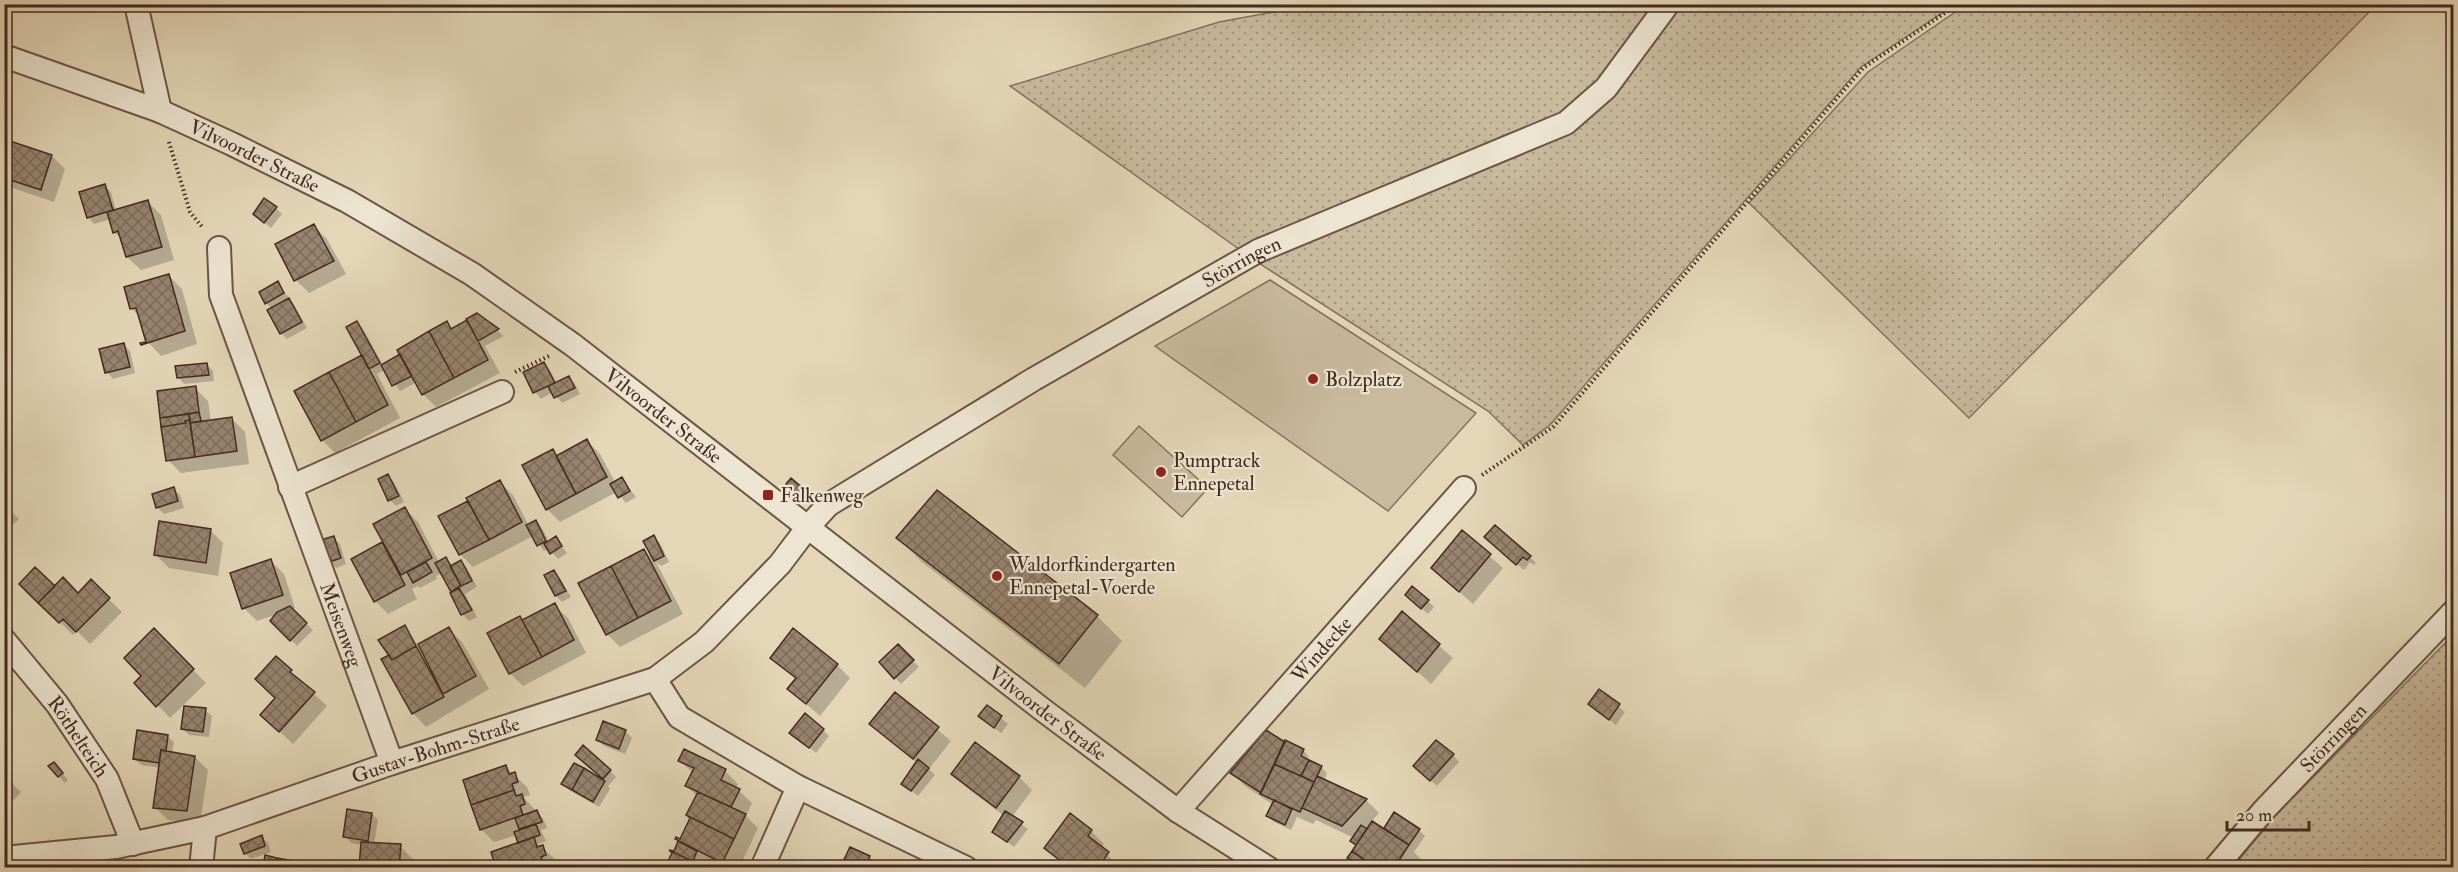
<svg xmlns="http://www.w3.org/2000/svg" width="2458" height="872" viewBox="0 0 2458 872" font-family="'IM FELL Double Pica',serif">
<defs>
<pattern id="grass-dots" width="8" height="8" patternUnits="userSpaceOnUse" patternTransform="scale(1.5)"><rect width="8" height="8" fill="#c9ba9e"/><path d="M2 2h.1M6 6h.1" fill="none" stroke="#a59780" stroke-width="1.8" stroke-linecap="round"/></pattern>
<pattern id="building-cross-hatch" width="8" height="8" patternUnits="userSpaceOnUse" patternTransform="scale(1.5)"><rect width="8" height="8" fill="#97846f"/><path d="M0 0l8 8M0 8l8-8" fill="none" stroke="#7d6c5b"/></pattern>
</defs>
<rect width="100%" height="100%" fill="#e4d7b8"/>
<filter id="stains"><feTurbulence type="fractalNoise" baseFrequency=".00333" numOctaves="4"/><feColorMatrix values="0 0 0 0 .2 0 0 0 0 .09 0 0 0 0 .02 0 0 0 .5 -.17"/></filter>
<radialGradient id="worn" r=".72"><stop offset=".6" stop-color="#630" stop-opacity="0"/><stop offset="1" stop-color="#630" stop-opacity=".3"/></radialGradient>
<!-- grass -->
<path fill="url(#grass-dots)" stroke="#86725e" stroke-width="1.5" d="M1967,4L2376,5L1969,418L1749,203L1868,72Z
M1312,5H1660L1578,108L1243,252L1010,86L1219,22Z
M1675,5H1954L1861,67L1550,425L1523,445L1488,411L1251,258L1570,128Z
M2453,635V867H2233L2275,816Z"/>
<!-- pitch -->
<path fill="#c9ba9e" stroke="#86725e" stroke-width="1.5" d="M1270,280L1476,413L1388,511L1155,346Z
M1139,426L1208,488L1182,517L1113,455Z"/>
<!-- shadow -->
<path fill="#0003" d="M4,141L52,156L65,169L54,202L4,185Z
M104,186L111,192L116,211L148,202L161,215L174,260L141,270L127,257L123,240L114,232L111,219L94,224L88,217Z
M276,208L282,214L271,228L261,220Z
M314,226L327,239L346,274L309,293L296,280Z
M169,276L182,289L197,344L161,356L148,342L141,318L132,309Z
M278,283L295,306L307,328L287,339L281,333L272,309L266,303Z
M477,315L504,336L485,346L500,373L436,407L423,394L417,382L400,391L385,370L377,374L400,418L335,453L322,440L366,361L357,323L363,329L383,365L447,323L453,329Z
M124,345L130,351L135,373L113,379L107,372Z
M544,364L550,370L557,384L569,378L575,384L580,394L562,403L553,392L541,399L535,392L525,372Z
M207,365L213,371L214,381L184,384L178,377Z
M195,388L208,401L211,422L232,419L245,432L249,464L181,473L168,460L158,393Z
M587,441L600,454L615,482L621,478L636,497L626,503L617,492L560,522L547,509L552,451L558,457Z
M388,476L394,482L404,502L396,506L390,500Z
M791,480L810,496L807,500L788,484Z
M500,482L513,495L529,526L535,522L542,528L549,542L556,538L567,553L558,559L549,549L544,551L533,536L473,567L460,554L440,517Z
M174,489L180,495L184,508L164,514L157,507Z
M4,504L19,519L4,534Z
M405,509L418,522L439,562L446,559L453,566L461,561L467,568L477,587L465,594L477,617L469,621L462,614L442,573L436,576L437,579L420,588L418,586L412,589L417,599L388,614L375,601L353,560L384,543Z
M1495,527L1530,557L1536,563L1534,565L1530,562L1524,570L1492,543Z
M210,530L223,543L218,576L169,568L155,554Z
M1462,532L1503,568L1473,604L1433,568Z
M653,537L660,543L669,562L661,566L656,562L683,614L620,647L607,634L644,550L656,562L645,541Z
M333,538L340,544L346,564L336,568L330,561Z
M898,538L1097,616L1122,641L1085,688L923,563Z
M271,561L284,574L295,608L291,609L313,630L297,646L272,621L278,614L257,621L244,608Z
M554,572L560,578L571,597L562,602L556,596Z
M91,582L122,612L90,644L77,631L73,635L21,584L55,588L78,595Z
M1413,601H1428L1434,607L1428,614Z
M554,605L568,618L586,653L523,686L510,673L520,617L523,621Z
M1402,613L1453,658L1431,684L1381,639Z
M405,627L418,646L449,629L462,642L489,689L426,727L413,713L383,660L391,656Z
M154,630L206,683L170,718L136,683L143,676Z
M898,646L919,667L901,684L881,662Z
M772,658L837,665L850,678L820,716L789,689L797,680Z
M301,681L327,706L293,744L275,727Z
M1600,691L1625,712L1616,725L1590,704Z
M895,694L951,741L929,769L935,775L918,796L903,784L917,763L871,724Z
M4,699L13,710L4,717Z
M987,707L1008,724L1001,733L986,722Z
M205,710L212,716L209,737L189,735L182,729Z
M823,730L829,736L816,753L798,739Z
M625,731L632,738L625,754L604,746L598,740Z
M167,736L174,742L172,754L195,757L208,770L200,823L168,820L155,807L160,768L141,765L134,759Z
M1285,744L1303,750L1309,757L1307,761L1321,767L1327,773L1324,781L1366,800L1379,813L1371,822L1390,834L1386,828L1419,830L1425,836L1414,852L1421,859L1415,868H1361L1349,858L1357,846L1354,838L1316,820L1313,824L1297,817L1291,830L1274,822L1268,816L1273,805L1245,786L1232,773Z
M975,745L1019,777L1032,790L1012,817L1028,829L1014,847L994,832L1004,816L966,787L953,774Z
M1453,755L1459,762L1437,786L1422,772Z
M583,761L610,771L616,777L608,786L610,789L599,807L569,790L563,784L604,780Z
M680,761L725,771L738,784L736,788L752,803L746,816L758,828L739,868H721L703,859L698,868H666L679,843L685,845L680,841L691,820L687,816L697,796L687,786L693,773Z
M50,767L60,770L68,780L65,783Z
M505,767L527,787L530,795L524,797L525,799L543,818L547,828L541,830L546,841L538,844L556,860L559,868H498L520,844L517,835L494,842L481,829Z
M4,776L21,792L5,810H4Z
M372,814L378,820L374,844L400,846L413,859V868H361L363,845L351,843L345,836Z
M1091,831L1104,844L1101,848L1120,868H1068L1046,847Z
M261,837L268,843L271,852L251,859L245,853Z
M266,857L317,868H264Z
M1155,862L1162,868H1151Z"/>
<!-- building -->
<path fill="url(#building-cross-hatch)" stroke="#432b1f" stroke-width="1.5" d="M4,139L52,155L41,190L4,178Z
M105,184L113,210L87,218L79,192Z
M264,198L277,207L264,223L253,214Z
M148,200L162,247L126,257L118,231L113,233L107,212Z
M314,224L334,261L294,281L275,244Z
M169,274L185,331L141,345L140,343L146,342L136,308L130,309L124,287Z
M278,281L284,293L265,304L259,292Z
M289,298L302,322L280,334L267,310Z
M477,313L499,329L478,341L466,319Z
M467,320L488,360L454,378L429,331L447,321L451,329Z
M357,321L380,363L369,369L346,327Z
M429,331L454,378L422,395L397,350Z
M124,343L130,367L105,373L99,349Z
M400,354L412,376L392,386L381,365Z
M362,355L388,405L356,422L329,372Z
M544,362L555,383L533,393L523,372Z
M207,363L209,375L177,378L175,366Z
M329,372L356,422L321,441L294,391Z
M569,376L575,388L554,398L548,386Z
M196,386L199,412L160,418L157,391Z
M199,412L201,421L190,423L189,414Z
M189,414L190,420L185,421L186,423L161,427L160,418Z
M232,417L237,451L195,457L190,423Z
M190,420L195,457L166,461L161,427L186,423L185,421Z
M587,439L607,477L576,494L556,456Z
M553,449L576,494L546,510L522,465Z
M388,474L399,496L388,501L378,479Z
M622,477L630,491L618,498L610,484Z
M791,478L804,489L800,495L786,484Z
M500,480L522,522L489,540L466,498Z
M174,487L178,501L156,508L152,494Z
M937,490L1098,615L1059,664L896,538Z
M468,501L489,540L459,555L438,516Z
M405,507L432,558L401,575L373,524Z
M536,520L546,541L537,546L526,525Z
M159,521L211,529L206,563L154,555Z
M1495,525L1531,556L1527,560L1523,557L1516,565L1484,537Z
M1462,530L1491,554L1459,592L1431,568Z
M654,535L664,556L654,561L643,541Z
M334,536L341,558L329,562L321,540Z
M556,536L562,546L550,554L544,544Z
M382,542L405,585L374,602L351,559Z
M644,549L671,601L638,618L611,566Z
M446,557L461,586L451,592L435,563Z
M271,559L283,595L242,609L230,573Z
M461,560L472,581L461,586L450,566Z
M426,562L432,572L413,583L407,572Z
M611,566L638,618L606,635L578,583Z
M35,567L55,586L38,603L19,584Z
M554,570L566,591L555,596L544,575Z
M63,577L78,593L91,579L110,598L76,632L63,619L59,623L38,603Z
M1412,586L1429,600L1421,609L1405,595Z
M459,588L472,610L461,615L450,593Z
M555,603L574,640L542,657L522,620Z
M290,606L307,623L290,641L270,621L277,612Z
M1402,611L1440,644L1417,672L1379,639Z
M520,616L542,657L509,674L487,633Z
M405,625L416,646L392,660L378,640Z
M449,627L476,676L443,694L418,644Z
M154,628L194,669L156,707L134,683L141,676L124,658Z
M793,628L838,664L806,704L787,689L796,678L770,658Z
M898,644L914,660L894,679L879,662Z
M416,646L444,697L412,714L381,659L389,655L392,660Z
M276,656L292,670L290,672L315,692L279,732L260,715L275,698L255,679Z
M1599,689L1620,704L1609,720L1588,704Z
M895,692L939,727L913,759L869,724Z
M987,705L1002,716L994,728L978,716Z
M184,706L206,708L203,732L181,729Z
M805,713L824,729L809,748L789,733Z
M603,721L626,730L619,749L596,740Z
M137,730L168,735L166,751L161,750L159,763L133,759Z
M1266,730L1285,742L1261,793L1230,773Z
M1285,740L1304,749L1301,756L1309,760L1301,776L1274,764Z
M1436,740L1454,754L1430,781L1413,766Z
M975,742L1020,776L996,808L951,774Z
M583,745L611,770L603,779L575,755Z
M684,749L726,769L721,780L740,789L731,807L685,786L694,768L678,761Z
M161,750L195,756L187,811L153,808Z
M918,759L929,768L911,791L901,784Z
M1309,760L1322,766L1314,782L1301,776Z
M54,762L63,773L58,777L48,766Z
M574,763L584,768L572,790L561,784Z
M1274,764L1314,782L1300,812L1260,794Z
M506,765L509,774L515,772L518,782L512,784L514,790L471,805L463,780Z
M584,768L605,781L593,802L572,790Z
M1317,776L1367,799L1342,826L1302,808Z
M514,790L516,796L522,794L525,804L520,806L523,815L480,830L471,805Z
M698,792L746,814L734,839L686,815Z
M1274,800L1292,809L1285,825L1266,816Z
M347,809L372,813L368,841L343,837Z
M537,810L542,822L519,829L515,818Z
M1005,811L1023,822L1007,842L992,832Z
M1394,812L1420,829L1409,845L1384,828Z
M1070,813L1092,830L1088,836L1109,852L1098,868H1070L1044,848Z
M686,815L734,839L722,863L675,839L676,837L680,839L690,818Z
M1372,821L1409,845L1394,868H1376L1352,851Z
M536,824L540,835L518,843L514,832Z
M1361,825L1367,829L1356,845L1350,841Z
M262,835L265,846L244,854L240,844Z
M534,837L537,847L543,845L546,855L541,857L543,862L527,868H496L491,852Z
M678,841L697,851L693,861L702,866L669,850L674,851Z
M361,842L401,844L399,868H359Z
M850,847L870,856L869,859L881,866L884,864L882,868H840Z
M669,850L702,866L692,863L689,868H677L667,863L672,853Z
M1352,851L1367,862L1363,868L1347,858Z
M265,855L277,858L275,868H263Z
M277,858L289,860L288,868H275Z
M289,860L301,863V868H288Z"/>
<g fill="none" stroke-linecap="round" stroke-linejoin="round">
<defs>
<g id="street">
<path d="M136,4L160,111"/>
<path id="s1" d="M4,56L160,111L232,144L347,201L472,274L573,345L1043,710L1178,811L1268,868"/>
<path id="s2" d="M219,248L221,295L392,763"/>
<path d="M290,487L502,392"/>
<path id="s3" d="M4,640L57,704L107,779L133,844"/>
<path d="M655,679L679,717L798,787L966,868"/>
<path id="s4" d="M1178,811L1464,488"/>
<path id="s5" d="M4,858L116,847L205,828L392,763L655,679L704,642L780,564L808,527L828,505L1034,379L1258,251L1566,123L1606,88L1668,4"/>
<path d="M201,868L205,828"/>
<path d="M762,868L798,787"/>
<path id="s6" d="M2215,868L2264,810L2454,611"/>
</g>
</defs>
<!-- street casing -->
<use href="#street" stroke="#6b5645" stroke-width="26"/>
<!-- path -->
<path stroke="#432b1f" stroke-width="4" stroke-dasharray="1.5 3" stroke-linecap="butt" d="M169,142L190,212L203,228
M515,372L549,356
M1482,475L1553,427L1863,68L1958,4"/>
<!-- street -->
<use href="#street" stroke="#ede5d1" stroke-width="22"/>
</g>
<!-- markers -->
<g fill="#8f2418" stroke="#ede5d1" stroke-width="2">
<circle cx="1313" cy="379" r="6"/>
<circle cx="1161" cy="472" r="6"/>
<rect x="762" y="489" width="12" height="12" rx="3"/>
<circle cx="997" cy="576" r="6"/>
</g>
<g text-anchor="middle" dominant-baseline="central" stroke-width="4.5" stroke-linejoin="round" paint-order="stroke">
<!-- street labels -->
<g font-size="20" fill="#432b1f" stroke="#ede5d1">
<text stroke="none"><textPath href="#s1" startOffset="270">Vilvoorder Straße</textPath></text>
<text stroke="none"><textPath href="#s5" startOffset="1404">Störringen</textPath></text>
<text stroke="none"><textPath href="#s1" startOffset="756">Vilvoorder Straße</textPath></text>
<text stroke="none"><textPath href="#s2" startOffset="398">Meisenweg</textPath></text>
<text stroke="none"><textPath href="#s4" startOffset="216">Windecke</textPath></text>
<text stroke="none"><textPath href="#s1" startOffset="1242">Vilvoorder Straße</textPath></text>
<text stroke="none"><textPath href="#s3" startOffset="122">Röthelteich</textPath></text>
<text stroke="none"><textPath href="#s6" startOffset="176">Störringen</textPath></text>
<text stroke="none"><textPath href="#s5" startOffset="447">Gustav-Bohm-Straße</textPath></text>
</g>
<!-- poi labels -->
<g font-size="20" fill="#432b1f" stroke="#ede5d1" text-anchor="start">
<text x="1325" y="379">Bolzplatz</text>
<text x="1173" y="460">Pumptrack<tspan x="1173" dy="23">Ennepetal</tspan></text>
<text x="780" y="495">Falkenweg</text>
<text x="1009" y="564">Waldorfkindergarten<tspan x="1009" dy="23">Ennepetal-Voerde</tspan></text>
</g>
</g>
<!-- margin -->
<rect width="2458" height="872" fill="none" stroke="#e4d7b8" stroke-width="24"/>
<rect x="6" y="6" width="2446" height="860" fill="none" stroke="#432b1f" stroke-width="3"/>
<rect x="12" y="12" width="2434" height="848" fill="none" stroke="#432b1f" stroke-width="1.5"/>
<!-- scale -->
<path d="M2227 821v9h82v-9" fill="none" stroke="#432b1f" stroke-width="3"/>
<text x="2236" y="821" font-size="18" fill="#432b1f" stroke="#ede5d1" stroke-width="4.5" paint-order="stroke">20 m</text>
<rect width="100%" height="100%" filter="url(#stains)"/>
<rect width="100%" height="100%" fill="url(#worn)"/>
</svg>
